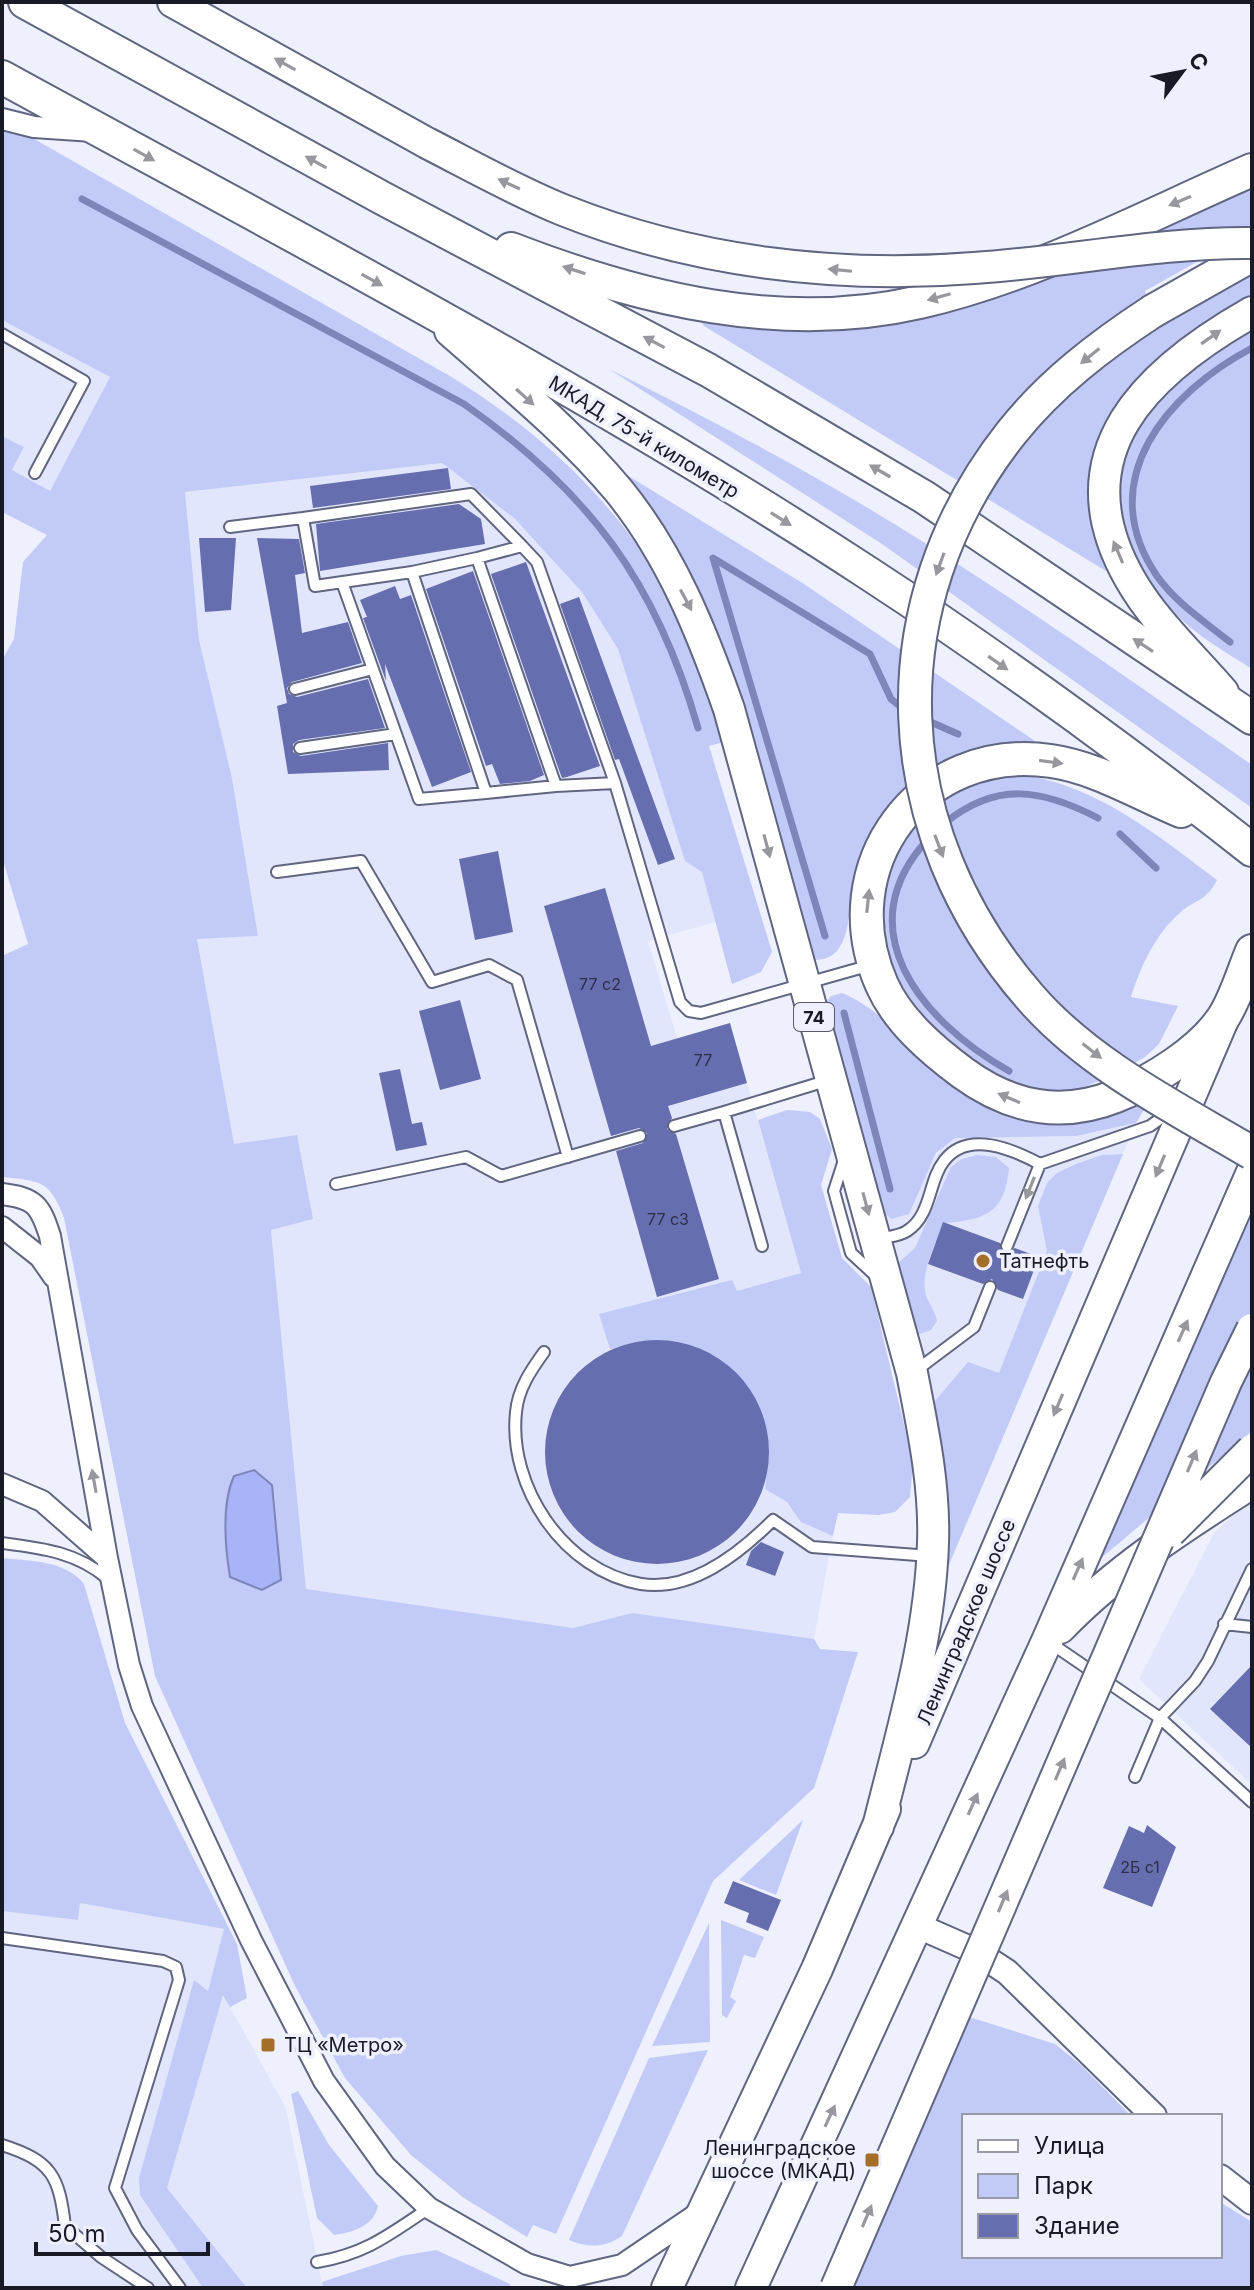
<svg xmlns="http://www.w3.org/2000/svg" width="1254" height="2290" viewBox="0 0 1254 2290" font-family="Inter,sans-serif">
<rect width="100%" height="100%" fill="#eef0fd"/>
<!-- built -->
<path fill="#e1e6fd" d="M2,320L110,377L50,491L12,470L24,447L2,436Z
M442,463L514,518L582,592L618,649L685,860L702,871L716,922L648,941L677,1038L730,1023L801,1273L837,1513L814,1639L632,1613L573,1628L306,1590L271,1229L313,1219L234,1144L197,939L258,935L232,778L199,640L185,492Z
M1136,1123L1123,1154L1102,1155L1057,1173L1047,1251L999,1374L930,1407L876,1206L931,1165L943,1144L955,1138L1076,1136Z
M1252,1499V1785L1139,1679L1214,1533Z
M80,1903L225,1929L223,1994L286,2108L323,2288H2V1911L78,1920Z"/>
<!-- green -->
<path fill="#c2caf8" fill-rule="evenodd" d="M2,126L29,136L448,375C544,433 629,513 679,615C698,655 711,699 724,742L709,746L772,952L761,972L732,984L702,872L685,861L618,649L582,592L514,518L442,463L185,492L199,640L232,778L258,936L197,939L234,1144L297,1135L313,1219L271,1230L306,1589L573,1628L632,1613L814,1639L820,1649L858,1652L814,1788L713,1881L556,2234L533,2225L527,2237L464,2198L411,2155L345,2078L295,1986L155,1676L64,1218C50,1180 40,1181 2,1177V956L28,944L2,857V660L14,639L23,562L47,535L2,512V436L24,447L12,470L50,491L110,377L2,320ZM234,1476L272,1485L281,1579Z
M1252,185V231L1145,291L1147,300L1252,273V297C1182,337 1084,403 1089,496C1091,521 1099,543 1109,566L1106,571L704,326L700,320L780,331L858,325Z
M1252,324V669C1229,654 1202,639 1182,620C1115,557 1096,474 1155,398C1169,379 1229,341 1252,324Z
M609,369C706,417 803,468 896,525C1017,600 1135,683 1252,765V808L882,544Z
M614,467L804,584L1035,741L1031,746C974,754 939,755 896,798C877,819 864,848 855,874C846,900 857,961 814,960L810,953L772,810Z
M1026,775C1102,789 1157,835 1217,880C1206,902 1197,898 1181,912C1155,934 1141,966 1131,997L1178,1006L1159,1044L1145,1057L1111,1076L1072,1092L1023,1093L945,1044L905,1002L880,937L885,872L922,812L968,783Z
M842,993C912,1022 951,1118 1034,1121C1061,1123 1121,1106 1150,1100L1136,1123L1076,1136L955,1138L936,1153L909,1214L891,1219L876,1206L824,1004L831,996Z
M787,1110L810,1112L820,1119L832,1149L821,1185L842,1258L871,1287L913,1462L910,1497L895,1512L879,1515L838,1513L833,1536L801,1522L787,1502L765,1489C780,1388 712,1316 610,1349L599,1314L732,1280L737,1291L801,1273L758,1120Z
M1123,1154L940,1586L930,1407L968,1362L999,1373L1047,1251L1038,1206L1047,1183L1057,1173L1076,1164L1102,1155Z
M977,1155L996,1157L1009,1168C1005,1214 984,1220 943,1223C936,1243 918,1276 927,1298C931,1307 935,1311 937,1321L931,1330L917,1335L897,1264L915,1248L951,1167L962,1159Z
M1252,1202V1431L1100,1559Z
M2,1558C30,1561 65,1560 84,1584L125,1723L237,1944L247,1998L230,2007L223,1995L167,2188L247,2288H203L140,2195L139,2178L194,1980L208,1991L224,1929L80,1903L78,1920L2,1911Z
M803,1820L776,1895L739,1880Z
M721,1920L764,1937L755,1958L744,1955L730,1997L736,2001L727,2018L722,2015Z
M709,1923L710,2042L652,2046Z
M966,2016L1055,2044L1081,2065L1131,2116H964V2256H1220V2202L1252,2222V2288H850Z
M708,2050L622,2236C605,2248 588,2248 569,2240L649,2058Z
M298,2091L329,2145L378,2206C373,2227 353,2232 334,2235L317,2218L291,2094Z
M436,2250L510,2284V2288H323L322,2282L401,2256Z"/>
<!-- water -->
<path fill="#a8b3f8" stroke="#7d85b9" stroke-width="2" d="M254,1470L272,1485L281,1580L262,1590L230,1577C225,1546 221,1505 234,1476Z"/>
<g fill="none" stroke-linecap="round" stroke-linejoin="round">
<!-- stream -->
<path stroke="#7d85b9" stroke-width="7" d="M82,199L464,404C589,492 656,581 698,728
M1230,642C1205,622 1176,603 1157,576C1092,480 1167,393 1252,348
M926,720L958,734
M945,823C997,781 1042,789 1098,818
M1120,834L1156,868
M930,837C843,928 922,1022 1009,1071
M825,936L713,558L870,654L891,699L907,712
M844,1013L890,1189"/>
</g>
<!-- building -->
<path fill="#666eaf" d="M448,468L451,489L313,508L310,486Z
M459,504L481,519L485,544L320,571L316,524Z
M199,538H236L231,610L205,612Z
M257,538L299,539L305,573L295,575L302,633L348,622L362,663L292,682L287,688L289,694L297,697L368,679L385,728L299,740L293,744V752L301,756L388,743L389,770L288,774L277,706L287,703Z
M526,562L600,766L567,777L562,778L559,770L491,574Z
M473,571L544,775L530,781L500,784L492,764L486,766L426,589Z
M395,586L400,599L411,595L471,772L432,787L385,664L386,681L363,618L367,617L360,600Z
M579,597L675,859L658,865L619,759L615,760L560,604Z
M498,851L513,932L475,940L459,859Z
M605,888L651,1046L730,1023L747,1083L668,1106L672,1118L667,1129L676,1134L719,1279L657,1297L616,1151L643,1143L647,1133L639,1128L611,1136L544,906Z
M460,1000L481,1079L440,1090L419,1011Z
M400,1069L412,1124L422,1122L427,1145L396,1151L379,1073Z
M943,1222L1000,1243L1005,1254L1015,1248L1039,1257L1023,1299L998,1290L992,1279L983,1284L928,1264Z
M545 1452a112 112 0 1 1 224 0a112 112 0 1 1-224 0Z
M761,1542L784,1552L775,1576L746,1565L751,1551Z
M1252,1665V1748L1210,1709Z
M1147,1825L1176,1847L1152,1907L1103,1888L1129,1826L1144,1833Z
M733,1881L781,1900L768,1931L746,1922L749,1913L724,1903Z"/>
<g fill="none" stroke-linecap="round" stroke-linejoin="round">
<defs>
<path id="service" d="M2,334L84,381L35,473
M230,527L303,518
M522,546L471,494L303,518L315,586L412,572L486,793L556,786L477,558L522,546L537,562L615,783L680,1002L689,1011L701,1013L871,965
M412,572L477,558
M342,582L419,799L486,793
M295,689L373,669
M300,748L396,734
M556,786L615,783
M277,872L361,861L432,982L489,965L517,980L568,1157
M674,1126L724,1112
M845,1157L834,1191L851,1253L877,1277
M336,1184L466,1157L501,1176L640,1136
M878,1239C886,1237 900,1236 907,1231C932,1215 928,1181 944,1161C968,1129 1014,1150 1040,1164
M762,1246L724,1112L829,1080
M1007,1246L1040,1164L1150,1126L1171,1111
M544,1352C531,1370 518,1389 516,1412C508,1487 564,1571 641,1584C692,1592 740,1553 773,1520L812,1547L930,1556
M914,1372L974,1327L990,1287
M2,1543C41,1548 77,1552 108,1579
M1224,1624L1252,1627
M1049,1642L1160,1718L1252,1802
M1135,1777L1160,1718L1195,1681L1208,1661L1252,1569
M2,1938L163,1961L176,1967L179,1980L115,2188L137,2230L180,2288
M2,2145C52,2161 59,2176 65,2226L101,2257L148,2288
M317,2262C365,2254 389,2235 429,2208"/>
<path id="minor" d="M2,119L34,127L93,131
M2,1194C35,1198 40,1205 50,1236L107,1558L129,1665L142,1706L251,1940L324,2081L385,2166L429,2208L527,2264L570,2277L622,2265L700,2212
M2,1227L40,1257L54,1277
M2,1484L42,1501L107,1558"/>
<path id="tertiary" d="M918,1926L975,1951L1007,1972L1154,2116
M1220,2177L1252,2202"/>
<path id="primary" d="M173,2L427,143
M450,331C508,382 570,432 619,491C671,555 702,632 729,709L912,1373C923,1430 935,1485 933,1543C930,1639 901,1734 878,1827
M1223,692C1192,656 1153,620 1130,579C1058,453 1148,371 1252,312
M1060,1628C1116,1570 1184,1526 1252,1483
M914,1743L1222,1022
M667,2288L817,1969L885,1809
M751,2288L1047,1641L1252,1172"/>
<path id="trunk" d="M25,2L384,199L708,370L924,497L1252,718
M2,77C294,237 590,391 868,573C1000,659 1129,753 1252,850
M511,249C641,299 781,334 920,302C1034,276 1144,217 1252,170
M1153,311L1252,255
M1181,811C1140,794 1095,767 1051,761C921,742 829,866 882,985C898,1021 932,1050 963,1073C1011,1108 1061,1118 1116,1096C1153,1081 1201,1051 1223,1018C1236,998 1243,972 1252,951"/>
</defs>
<!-- service casing -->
<use href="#service" stroke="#606580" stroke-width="14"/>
<!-- minor casing -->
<use href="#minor" stroke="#606580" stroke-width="24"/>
<!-- tertiary casing -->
<use href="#tertiary" stroke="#606580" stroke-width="28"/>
<!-- primary casing -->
<use href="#primary" stroke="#606580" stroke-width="34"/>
<!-- trunk casing -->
<use href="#trunk" stroke="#606580" stroke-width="36"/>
<!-- service -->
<use href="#service" stroke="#fff" stroke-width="10"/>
<!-- minor -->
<use href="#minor" stroke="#fff" stroke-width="20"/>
<!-- tertiary -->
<use href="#tertiary" stroke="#fff" stroke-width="24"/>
<!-- primary -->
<use href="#primary" stroke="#fff" stroke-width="30"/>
<!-- trunk -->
<use href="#trunk" stroke="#fff" stroke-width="32"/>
<defs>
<path id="primary-bridge" d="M427,143C472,166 516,191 563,210C693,262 836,279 974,268C1067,262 1158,242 1252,243
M1170,1532L1252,1450
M836,2288L1226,1382L1252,1329"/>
<path id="trunk-bridge" d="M1153,311C1101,345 1051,383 1012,432C874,606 886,832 1030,997C1089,1065 1176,1108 1252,1153"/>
</defs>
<!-- primary-bridge casing -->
<use href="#primary-bridge" stroke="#606580" stroke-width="34" stroke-linecap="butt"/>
<!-- trunk-bridge casing -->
<use href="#trunk-bridge" stroke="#606580" stroke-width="36" stroke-linecap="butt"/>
<!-- primary-bridge -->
<use href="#primary-bridge" stroke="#fff" stroke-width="30"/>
<!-- trunk-bridge -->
<use href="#trunk-bridge" stroke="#fff" stroke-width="32"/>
</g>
<!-- one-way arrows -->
<defs><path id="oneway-solid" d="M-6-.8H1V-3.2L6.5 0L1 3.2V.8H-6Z" transform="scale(2)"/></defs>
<g fill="#97989d">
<use href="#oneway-solid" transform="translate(285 64) rotate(-151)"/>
<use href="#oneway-solid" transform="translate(144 155) rotate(29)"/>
<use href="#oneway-solid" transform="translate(316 162) rotate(-151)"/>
<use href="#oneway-solid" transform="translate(509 184) rotate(-155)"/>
<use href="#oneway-solid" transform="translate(1180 201) rotate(157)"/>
<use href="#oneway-solid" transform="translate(574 270) rotate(-162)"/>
<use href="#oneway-solid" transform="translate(840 270) rotate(-174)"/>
<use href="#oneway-solid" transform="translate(372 280) rotate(29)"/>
<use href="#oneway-solid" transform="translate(939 297) rotate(164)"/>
<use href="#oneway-solid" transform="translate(1211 337) rotate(-35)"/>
<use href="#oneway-solid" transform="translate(654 342) rotate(-152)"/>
<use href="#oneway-solid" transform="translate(1090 356) rotate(141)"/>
<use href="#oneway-solid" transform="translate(525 397) rotate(42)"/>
<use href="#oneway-solid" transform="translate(880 471) rotate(-150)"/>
<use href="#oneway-solid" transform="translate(781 519) rotate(32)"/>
<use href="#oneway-solid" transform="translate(1118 552) rotate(-113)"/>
<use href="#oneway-solid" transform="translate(940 564) rotate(110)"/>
<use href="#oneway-solid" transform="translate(686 600) rotate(62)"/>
<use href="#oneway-solid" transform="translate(1143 645) rotate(-147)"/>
<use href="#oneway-solid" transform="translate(998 663) rotate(35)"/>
<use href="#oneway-solid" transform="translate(1051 762) rotate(8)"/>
<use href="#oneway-solid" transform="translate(767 846) rotate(75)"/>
<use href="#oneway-solid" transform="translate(939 846) rotate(69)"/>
<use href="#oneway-solid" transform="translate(868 901) rotate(-84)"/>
<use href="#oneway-solid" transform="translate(1092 1051) rotate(38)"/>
<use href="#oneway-solid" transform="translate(1009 1098) rotate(-157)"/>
<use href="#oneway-solid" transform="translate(1160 1166) rotate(113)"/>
<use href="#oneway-solid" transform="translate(1030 1188) rotate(112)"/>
<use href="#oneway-solid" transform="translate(866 1204) rotate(75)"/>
<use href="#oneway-solid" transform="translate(1183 1331) rotate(-66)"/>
<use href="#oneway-solid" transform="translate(1058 1405) rotate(113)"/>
<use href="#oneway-solid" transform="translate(1192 1461) rotate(-67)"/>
<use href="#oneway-solid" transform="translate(94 1481) rotate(-100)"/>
<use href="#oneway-solid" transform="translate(1078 1569) rotate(-66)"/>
<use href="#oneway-solid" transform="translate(1060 1769) rotate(-67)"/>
<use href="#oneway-solid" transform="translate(973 1804) rotate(-66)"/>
<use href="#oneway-solid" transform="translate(1003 1901) rotate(-67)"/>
<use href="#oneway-solid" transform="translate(830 2116) rotate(-65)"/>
<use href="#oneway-solid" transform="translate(867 2216) rotate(-67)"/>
</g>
<!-- markers -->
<g fill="#a56d2a" stroke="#eef0fd" stroke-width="3">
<circle cx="983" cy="1261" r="8"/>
<rect x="260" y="2037" width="16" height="16" rx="4"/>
<rect x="864" y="2152" width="16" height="16" rx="4"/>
</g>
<g text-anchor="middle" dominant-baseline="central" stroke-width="7" stroke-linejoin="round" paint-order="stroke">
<!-- number labels -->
<g font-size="16" fill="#2c2f48">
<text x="600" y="984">77 с2</text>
<text x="703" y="1060">77</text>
<text x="668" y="1219">77 с3</text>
<text x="1140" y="1867">2Б с1</text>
</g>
<!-- shield labels -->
<rect fill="#eef0fd" stroke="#585a66" stroke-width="2" x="794" y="1003" width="40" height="28" rx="6"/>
<g font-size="18" font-weight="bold" fill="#181a25">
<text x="814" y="1017">74</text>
</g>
<!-- street labels -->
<g font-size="20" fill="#181a25" stroke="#eef0fd">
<text transform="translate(644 437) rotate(31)">МКАД, 75-й километр</text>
<text transform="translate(966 1622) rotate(-67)">Ленинградское шоссе</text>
</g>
<!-- poi labels -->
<g font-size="20" fill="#181a25" stroke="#eef0fd" text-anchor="start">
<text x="999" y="1261">Татнефть</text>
<text x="284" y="2045">ТЦ «Метро»</text>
<text x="856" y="2148" text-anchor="end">Ленинградское<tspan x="856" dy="23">шоссе (МКАД)</tspan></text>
</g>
</g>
<!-- border -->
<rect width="1254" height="2290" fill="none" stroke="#181a25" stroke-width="8"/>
<!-- legend -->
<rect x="962" y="2114" width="260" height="144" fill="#eef0fd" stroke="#989aa7" stroke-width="2"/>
<rect x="978" y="2140" width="40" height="12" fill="#ffffff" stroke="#989aa7" stroke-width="2"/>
<text x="1034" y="2154" font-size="24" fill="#181a25">Улица</text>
<rect x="978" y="2174" width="40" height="24" fill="#c2caf8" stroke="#989aa7" stroke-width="2"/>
<text x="1034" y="2194" font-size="24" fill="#181a25">Парк</text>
<rect x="978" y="2214" width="40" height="24" fill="#666eaf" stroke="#989aa7" stroke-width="2"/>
<text x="1034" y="2234" font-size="24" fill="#181a25">Здание</text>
<!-- north arrow -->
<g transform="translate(1182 72) rotate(58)" stroke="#eef0fd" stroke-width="6" paint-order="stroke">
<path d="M0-6L14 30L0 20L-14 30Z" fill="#181a25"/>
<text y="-12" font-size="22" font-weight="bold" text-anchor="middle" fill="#181a25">С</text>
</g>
<!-- scale -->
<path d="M36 2242v12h172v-12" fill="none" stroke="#181a25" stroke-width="4"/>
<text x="48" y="2242" font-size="24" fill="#181a25" stroke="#eef0fd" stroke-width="6" paint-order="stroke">50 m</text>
</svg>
